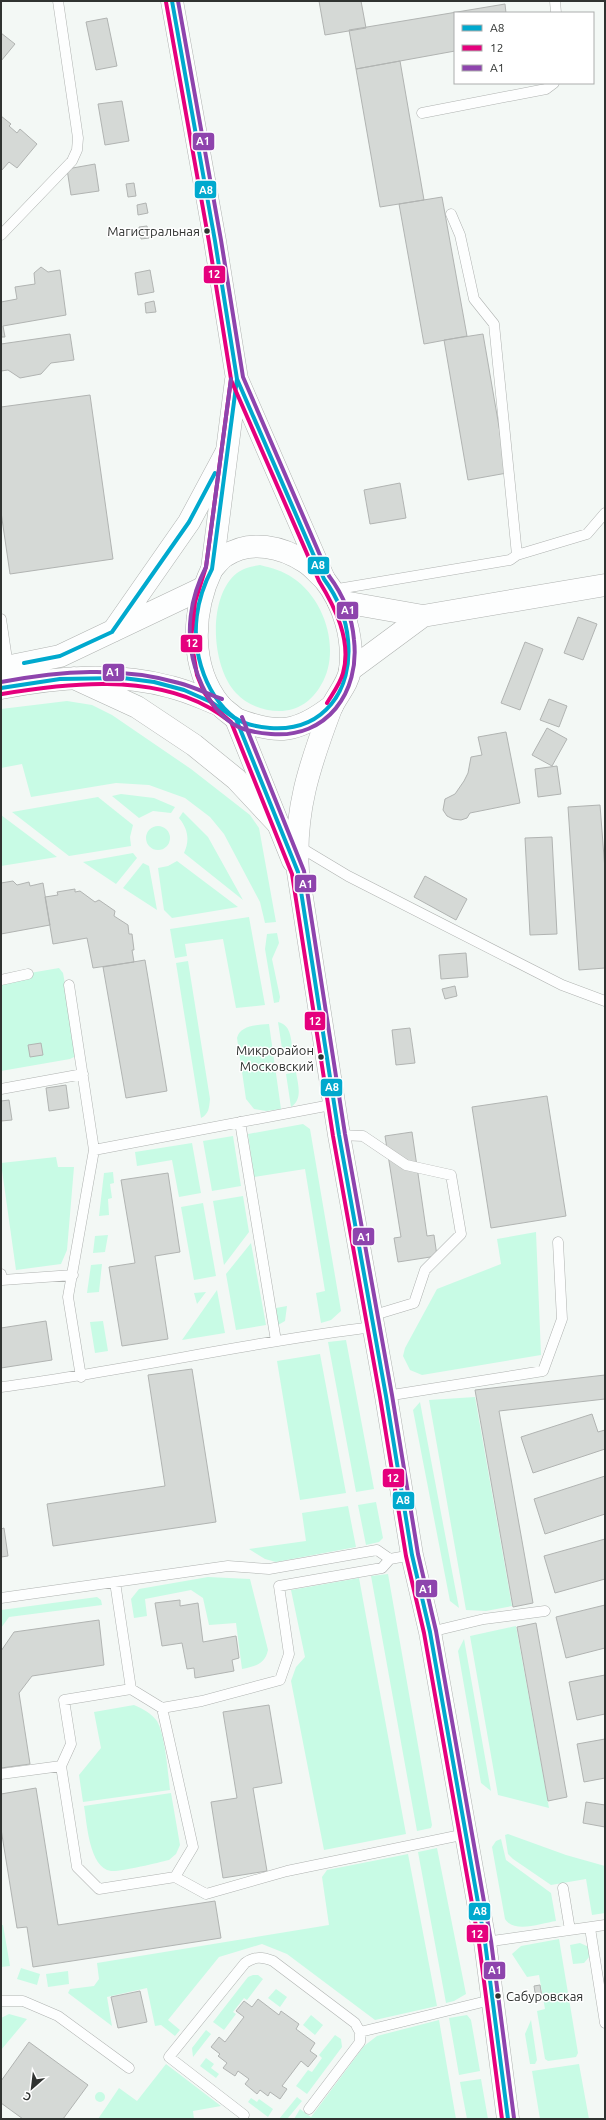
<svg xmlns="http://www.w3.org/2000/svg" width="606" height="2120" viewBox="0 0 606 2120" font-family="Ubuntu,sans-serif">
<rect width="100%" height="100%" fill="#f3f8f5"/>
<!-- green -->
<path fill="#c8fbe5" d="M260,565C272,568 283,571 293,578C326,600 341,652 321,685C312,701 298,711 279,711C264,711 247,705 236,693C211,666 207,597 237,573C243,568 253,566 260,565Z
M67,701L92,705L112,715L191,769L250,815L259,828L276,922L265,923L260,902L224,834L210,817L185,798L149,785L116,783L31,797L22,764L1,768V709Z
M121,794L154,798L175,807L171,813L153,811L139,818L112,796Z
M98,797L133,825L130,837L131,846L69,856L12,812Z
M183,812L208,837L243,900L184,853C190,840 188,829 179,818Z
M1,815L57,857L1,866Z
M146 838a12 12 0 1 1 24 0a12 12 0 1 1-24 0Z
M133,853L137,858L116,884L83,862Z
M177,861L238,907L172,918L164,910L158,868L168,866Z
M143,863L149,866L157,910L123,888Z
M249,917L265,1005L236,1008L223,939L185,944L187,956L175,958L170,929Z
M277,933L279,943L272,959L280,997L279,1002L274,1003L265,949L267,934Z
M188,961L210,1099C209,1108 209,1114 201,1118L176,963Z
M59,968L63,973L77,1050L76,1056L70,1059L1,1071V978Z
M278,1022C292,1025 291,1041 293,1053L283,1055Z
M269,1024L281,1109L266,1111L254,1109L246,1099L237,1038C240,1025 257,1025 269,1024Z
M296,1072C298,1085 303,1099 291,1107L286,1074Z
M303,1124L310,1129L341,1311L331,1320L321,1323L316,1293L325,1291L305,1169L254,1177L248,1134Z
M233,1136L241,1186L212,1191L203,1141Z
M192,1143L201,1193L179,1197L172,1160L137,1166L135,1152Z
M56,1157L58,1167H74L67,1250L61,1264L16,1270L1,1163Z
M113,1172L114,1183L110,1184L112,1198L108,1199L109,1215L99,1216L104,1173Z
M243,1196L249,1232L224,1265L213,1201Z
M203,1203L216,1276L194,1280L181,1207Z
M536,1232L541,1355L422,1375L410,1370L403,1356L405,1348L437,1289L501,1264L497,1239Z
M108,1235L105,1252L93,1253L95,1236Z
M251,1243L266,1325L236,1330L226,1274Z
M102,1264L99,1292L87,1293L91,1265Z
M217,1290L225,1333L182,1340Z
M206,1292L197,1304L194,1293Z
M287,1306L285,1321L278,1325L276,1308Z
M103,1321L108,1351L95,1353L90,1322Z
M346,1340L374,1489L356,1492L328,1342Z
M320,1354L346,1493L300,1500L277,1361Z
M475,1397L512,1606L486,1611L466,1610L429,1400Z
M420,1402L459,1608L450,1601L413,1410Z
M376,1502L383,1538L379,1542L366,1545L358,1505Z
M348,1506L356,1547L276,1562L265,1559L249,1549L306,1541L302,1513Z
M388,1574L432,1825L431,1828L417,1831L371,1576Z
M208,1577L250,1579L268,1650C265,1664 256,1666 242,1669L236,1623L209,1625L203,1598L191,1590L145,1599L147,1616L134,1618L131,1599L139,1589Z
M359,1578L406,1834L324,1850L291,1681L296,1667L305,1657L291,1590Z
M97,1597L101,1600L102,1605L9,1617L1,1628V1610Z
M516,1626L549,1808L498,1795L470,1636Z
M464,1639L491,1791L481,1783L458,1651Z
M134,1705C143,1709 151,1713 157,1721C165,1735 168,1772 170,1790L83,1802L79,1775L101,1748L94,1712Z
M171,1793L180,1845L176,1854L169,1860C157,1863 120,1872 111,1871C89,1868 87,1823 84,1806Z
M508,1834L566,1855L605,1866V1913L592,1915L586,1879L551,1885L513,1859L508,1854L505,1835Z
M501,1839L506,1860L551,1893L556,1921C542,1923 514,1934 505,1919L492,1847L496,1841Z
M437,1848L466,1994L454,2001L446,2003L418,1852Z
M408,1854L437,2006L375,2020L287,1954L262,1944L219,1957L168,2020L180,2030L175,2036L161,2025L155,2026L147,1988L107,1997L112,2026L68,1993L70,1989L94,1986L99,1979L97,1963L329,1925L322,1877L327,1870Z
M1,1925H3L10,1966L1,1967Z
M559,1939L578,2053L576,2057L548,2061L545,2059L537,2011L545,2009L539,1975L527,1977L512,1954L521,1946Z
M580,1943L589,1947L590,1956L584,1963L573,1964L570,1945Z
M21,1968L40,1974L37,1985L17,1979Z
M68,1971L69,1984L48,1987L46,1974Z
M253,1975H258L263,1979L247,2000L244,1998L233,2012L236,2014L224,2030L213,2022L248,1977Z
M276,1989L287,1997L280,2007L268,1998Z
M9,2014L27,2019L1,2050V2018Z
M311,2015L323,2025L315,2035L303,2025Z
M467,2015L471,2020L480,2071L459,2075L449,2018Z
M439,2020L456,2119H294L300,2109L311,2117L364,2046L377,2036Z
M531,2020L537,2060L535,2064H530L525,2034Z
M206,2030L211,2034L193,2057L192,2048Z
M335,2035L341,2039L342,2047L307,2094L296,2086L308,2070L312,2072L322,2058L319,2055Z
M206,2058L214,2064L211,2068L219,2074L216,2078L200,2066Z
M166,2064L221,2106L193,2111L194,2119H98L119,2088L137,2101Z
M579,2064L589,2119H540L532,2071Z
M481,2079L488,2119H467L460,2082Z
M95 2097a5 5 0 1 1 10 0a5 5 0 1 1-10 0Z
M297,2097L302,2101L288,2118L279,2119Z
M251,2098L257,2102L259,2099L273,2109L268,2117L248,2102Z"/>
<!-- building -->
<path fill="#d5d9d6" stroke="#b1b4b2" d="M319,1H361L366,28L325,35Z
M505,4L506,13H455V51L356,69L349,30Z
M107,18L117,66L96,70L86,22Z
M1,33L15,44L1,61Z
M400,61L424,200L380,207L356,69Z
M122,101L129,141L105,145L98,104Z
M1,116L11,124L9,126L17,133L20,129L37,144L17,168L9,162L1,171Z
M95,164L99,191L71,195L67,169Z
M134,183L136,196L128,197L126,184Z
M442,197L467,336L424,344L399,204Z
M146,203L148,213L138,215L137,205Z
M147,226L149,238L141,239L139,227Z
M41,267L48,272L60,270L66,315L3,326L5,337H1V302L17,299L15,287L35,284L34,273Z
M150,270L154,292L138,295L135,273Z
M154,301L156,312L146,313L145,303Z
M70,334L74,360L51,363L41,374L20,378L8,370L1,371V344Z
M483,334L507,473L468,480L444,340Z
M90,395L113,559L10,574L1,512V407Z
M400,483L406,518L370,524L364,490Z
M578,617L597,624L583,660L564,653Z
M525,642L543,649L520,710L501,703Z
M549,699L567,706L559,727L540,720Z
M547,728L567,739L552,766L532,755Z
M506,732L520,803L470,813L467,818L461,820L453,819L447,816L443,810L445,799L455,794L464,781L468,773L471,757L482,755L478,737Z
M557,766L561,794L538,797L535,769Z
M600,805L605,870V968L579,970L568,807Z
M552,837L557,934L530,935L525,838Z
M425,876L467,899L456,920L414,897Z
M13,881L17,885L29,882L30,886L43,883L50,925L1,934V883Z
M75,889V892L80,891L95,902L99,900L115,911L114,916L128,925L129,934H132L134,950H132L134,962L93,968L87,938L53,944L45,897L58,895L57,892Z
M466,953L468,977L441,979L439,955Z
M145,960L167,1091L126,1098L103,967Z
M455,986L457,996L445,999L442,989Z
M410,1028L415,1063L396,1065L392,1030Z
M41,1043L43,1055L30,1057L28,1045Z
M66,1085L69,1108L49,1111L46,1088Z
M547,1096L566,1216L491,1228L472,1107Z
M9,1100L12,1120L1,1121V1101Z
M412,1132L427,1236L434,1235L437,1256L398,1262L394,1238L401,1237L385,1136Z
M168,1173L180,1252L155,1256L168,1339L122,1346L109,1267L135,1263L121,1180Z
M46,1321L52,1360L1,1368V1328Z
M192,1369L216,1522L53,1546L47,1504L165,1486L148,1375Z
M605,1375V1399L499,1411L533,1603L513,1607L475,1390Z
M592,1414L598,1432L605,1430V1449L533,1473L521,1437Z
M605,1476V1514L545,1534L534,1499Z
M4,1528L8,1556L1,1557V1529Z
M605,1539V1579L555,1593L544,1556Z
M180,1600V1606L198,1603L203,1642L236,1636L239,1658L232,1660L234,1671L195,1678L194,1668L187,1669L182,1643L162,1646L155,1603Z
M605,1605V1648L566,1658L556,1617Z
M99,1620L104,1665L32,1676L19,1693L30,1764L1,1768V1651L14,1632Z
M536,1623L567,1797L548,1801L517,1627Z
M605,1675V1714L577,1720L569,1682Z
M269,1705L282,1783L253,1788L267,1871L223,1878L211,1802L237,1798L223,1712Z
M605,1739V1778L584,1782L577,1744Z
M36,1788L58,1925L215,1901L221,1938L33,1967L27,1927L17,1928L1,1829V1794Z
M586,1802L605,1805V1827L583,1823Z
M540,1985L542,1997L536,1998L534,1986Z
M140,1991L147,2022L118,2028L111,1997Z
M258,1999L279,2015L281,2011L299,2024L296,2029L315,2043L310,2051L317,2056L308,2067L301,2061L282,2086L287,2089L280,2099L270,2092L268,2096L260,2090L257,2094L245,2084L249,2079L238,2071L235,2076L223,2068L227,2063L218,2056L220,2054L211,2047L219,2037L225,2042L244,2017L236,2011L244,2001L252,2007Z
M29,2042L88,2085L63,2119H23L1,2103V2081Z"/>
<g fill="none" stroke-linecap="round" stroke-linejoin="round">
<defs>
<path id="lane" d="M555,1L556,13
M422,113L546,89L554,83
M1,235L72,161L77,150L78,138L58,1
M517,555L587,534L605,513
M332,590L510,560L517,555L494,324L474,299L460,235L451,214
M1,619L8,666
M298,846L348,876L562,985L605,1001
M1,980L28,974
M69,985L94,1150L336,1104
M1,1089L83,1074
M240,1122L276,1341
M339,1135L363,1136L406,1165L451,1175L461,1234L425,1270L414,1303L371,1316
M1,1274L2,1280L73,1275
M81,1377L68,1297L94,1150
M1,1387C126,1371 248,1342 373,1327
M386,1396L543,1371L562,1319L558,1242
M115,1582L131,1689
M1,1598L228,1566L269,1569L377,1550L390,1559
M430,1632L484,1619L545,1611
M131,1689L162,1708L193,1847L175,1877L99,1889L77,1867L61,1766L71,1744L64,1700Z
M162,1708L202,1701L280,1680L289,1654L279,1586L382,1568L390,1559L412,1555
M1,1774L61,1766
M175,1877L206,1894L287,1871L466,1834
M563,1888L570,1930
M590,1928L605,2023
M485,1942L605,1925
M1,2001H23L58,2016L129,2068
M309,2109L360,2042V2032
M244,2115L169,2057L245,1963C255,1956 262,1957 273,1961L355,2023L360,2032L491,2000"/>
<path id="secondary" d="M212,569C216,565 220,559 225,556C250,539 283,547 305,562C312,566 318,574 324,579
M338,601L423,616L605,585
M113,631L189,522L226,453
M1,668L60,656L203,588
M350,670L423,616
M74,678L137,707L194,745L236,779L278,824
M1,688C57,677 115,672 171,687C188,691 204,699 220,705
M236,719C278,735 297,733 332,706"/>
<path id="primary" d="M172,1L215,241L237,379L324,579C344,604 354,638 350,670C348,685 335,697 330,711C309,767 294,812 298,872L339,1135L386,1396L412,1555L430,1632L485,1942L508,2119
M236,380L212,569C192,611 189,667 220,705C224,710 231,714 236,719L293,861"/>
</defs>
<!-- lane casing -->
<use href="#lane" stroke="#afb2b0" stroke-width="11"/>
<!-- secondary casing -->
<use href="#secondary" stroke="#afb2b0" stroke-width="23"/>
<!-- primary casing -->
<use href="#primary" stroke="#afb2b0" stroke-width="23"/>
<!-- lane -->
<use href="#lane" stroke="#fdfefe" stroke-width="10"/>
<!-- secondary -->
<use href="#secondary" stroke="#fdfefe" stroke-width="22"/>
<!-- primary -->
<use href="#primary" stroke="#fdfefe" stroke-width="22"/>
<defs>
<path id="bus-1" d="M172,1L215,241L237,379
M237,379L324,579C338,598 346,617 348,640C353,690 324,732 270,728C259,727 245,725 235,718C218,705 207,686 201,666C191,633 196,599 212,569Z
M24,663L60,656L112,632L189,522L215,473
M1,688L60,679L123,678L154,682L184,690L211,702L236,719L298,872L339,1135L386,1396L412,1555L430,1632L485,1942L508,2119"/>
<path id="bus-2" d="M166,2L209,242L231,379L206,567L195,602L191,639L197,675L204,692L216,709L231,722L292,874L333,1136L380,1397L406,1556L424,1633L479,1943L502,2119
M231,380L319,581C335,607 352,641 343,673C340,684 333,693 327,703
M2,694C66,683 149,674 208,707C216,711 223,717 231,722"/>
<path id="bus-3" d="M178,1L221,240L243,377L329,576C344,596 352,616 354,640C360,692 327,739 271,734C258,733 244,731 233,724C213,711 202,689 195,667C185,633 190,598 206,567L231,379
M1,682C60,671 121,666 179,683C194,687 208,694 222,699
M242,717L304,871L345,1134L392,1395L418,1554L436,1631L491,1941L514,2118"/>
</defs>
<!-- bus-1 casing -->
<use href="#bus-1" stroke="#fff" stroke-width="7"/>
<!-- bus-2 casing -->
<use href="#bus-2" stroke="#fff" stroke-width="7"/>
<!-- bus-3 casing -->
<use href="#bus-3" stroke="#fff" stroke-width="7"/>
<!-- bus-1 -->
<use href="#bus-1" stroke="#00a9ce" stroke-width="4"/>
<!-- bus-2 -->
<use href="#bus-2" stroke="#e5007d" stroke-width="4"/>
<!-- bus-3 -->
<use href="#bus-3" stroke="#8e44ad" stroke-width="4"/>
</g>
<!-- markers -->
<g fill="#303331" stroke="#fff" stroke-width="1.5">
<circle cx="207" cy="231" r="3.5"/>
<circle cx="321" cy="1057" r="3.5"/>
<circle cx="498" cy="1996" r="3.5"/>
</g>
<g text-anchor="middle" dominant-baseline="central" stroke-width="3" stroke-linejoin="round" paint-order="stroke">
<!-- bus labels -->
<g font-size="13" fill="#303331" stroke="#fff" text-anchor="end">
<text x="200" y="231">Магистральная</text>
<text x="314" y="1050">Микрорайон<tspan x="314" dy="16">Московский</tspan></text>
<text x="506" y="1996" text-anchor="start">Сабуровская</text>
</g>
</g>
<g stroke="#fff" stroke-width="1.5">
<rect x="192" y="132" width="23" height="19" rx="4" fill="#8e44ad"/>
<rect x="194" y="180" width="23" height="19" rx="4" fill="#00a9ce"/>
<rect x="203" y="265" width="23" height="19" rx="4" fill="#e5007d"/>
<rect x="307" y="556" width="23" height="19" rx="4" fill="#00a9ce"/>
<rect x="336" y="601" width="23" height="19" rx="4" fill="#8e44ad"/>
<rect x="180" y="634" width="23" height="19" rx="4" fill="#e5007d"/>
<rect x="102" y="663" width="23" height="19" rx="4" fill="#8e44ad"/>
<rect x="294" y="874" width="23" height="19" rx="4" fill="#8e44ad"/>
<rect x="304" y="1011" width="22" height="20" rx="4" fill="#e5007d"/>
<rect x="320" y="1078" width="23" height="19" rx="4" fill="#00a9ce"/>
<rect x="352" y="1227" width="23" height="19" rx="4" fill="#8e44ad"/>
<rect x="382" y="1468" width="23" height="20" rx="4" fill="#e5007d"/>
<rect x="392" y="1491" width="23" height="19" rx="4" fill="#00a9ce"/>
<rect x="415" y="1579" width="23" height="19" rx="4" fill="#8e44ad"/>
<rect x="468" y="1902" width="23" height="19" rx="4" fill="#00a9ce"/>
<rect x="466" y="1924" width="23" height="19" rx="4" fill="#e5007d"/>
<rect x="483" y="1961" width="23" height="19" rx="4" fill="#8e44ad"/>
</g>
<g font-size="11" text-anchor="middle" font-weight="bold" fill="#fff">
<text x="203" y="145">А1</text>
<text x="206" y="194">А8</text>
<text x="214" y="278">12</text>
<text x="318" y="569">А8</text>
<text x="348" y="614">А1</text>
<text x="192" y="647">12</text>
<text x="113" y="676">А1</text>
<text x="306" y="888">А1</text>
<text x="315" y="1025">12</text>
<text x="332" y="1091">А8</text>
<text x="364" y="1241">А1</text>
<text x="393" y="1482">12</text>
<text x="403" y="1504">А8</text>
<text x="426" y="1593">А1</text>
<text x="480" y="1915">А8</text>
<text x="477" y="1938">12</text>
<text x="495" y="1974">А1</text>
</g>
<!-- border -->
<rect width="606" height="2120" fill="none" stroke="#303331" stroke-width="4"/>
<!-- legend -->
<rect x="454" y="12" width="140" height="72" fill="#ffffff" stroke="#acadad"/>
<rect x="462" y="25" width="20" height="6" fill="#00a9ce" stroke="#acadad"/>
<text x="490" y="32" font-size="12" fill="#303331">А8</text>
<rect x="462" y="45" width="20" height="6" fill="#e5007d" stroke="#acadad"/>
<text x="490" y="52" font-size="12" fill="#303331">12</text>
<rect x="462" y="65" width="20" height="6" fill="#8e44ad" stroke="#acadad"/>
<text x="490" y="72" font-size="12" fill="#303331">А1</text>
<!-- north arrow -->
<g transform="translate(32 2088) rotate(208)" stroke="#ffffff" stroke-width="3" paint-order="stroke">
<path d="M0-3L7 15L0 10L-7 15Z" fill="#303331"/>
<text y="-6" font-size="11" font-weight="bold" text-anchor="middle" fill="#303331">С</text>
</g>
</svg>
